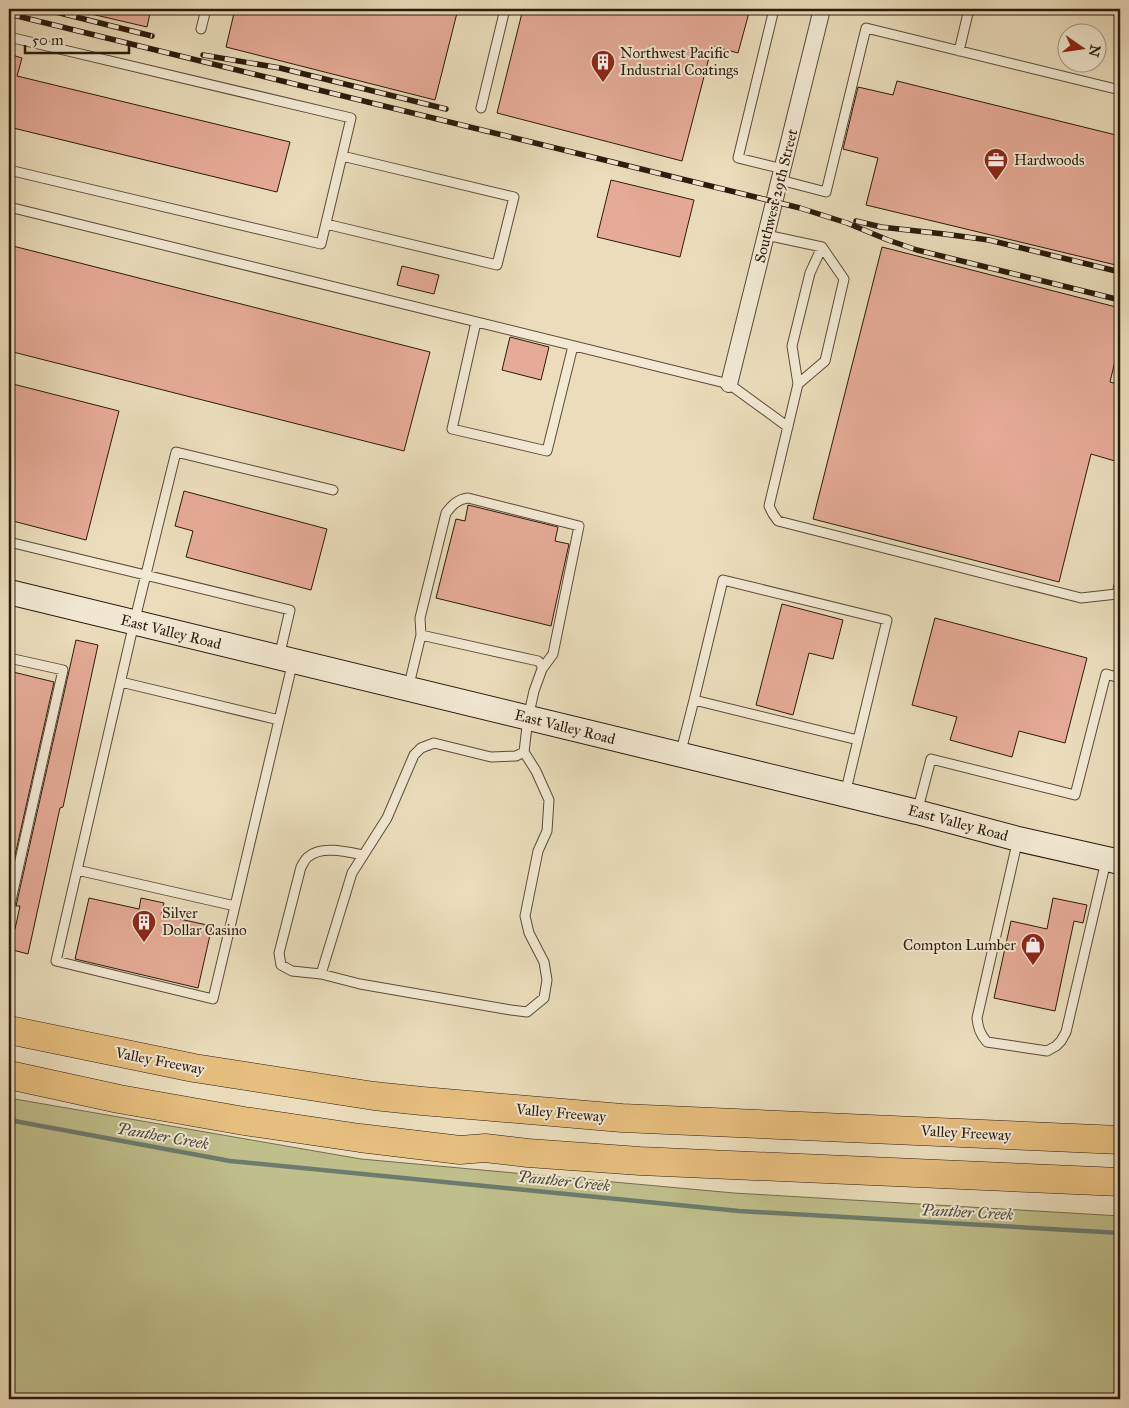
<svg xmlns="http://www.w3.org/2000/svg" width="1129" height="1408" viewBox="0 0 1129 1408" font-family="'IM FELL Great Primer',serif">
<rect width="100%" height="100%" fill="#ebddbc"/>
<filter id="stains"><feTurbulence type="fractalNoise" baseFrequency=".004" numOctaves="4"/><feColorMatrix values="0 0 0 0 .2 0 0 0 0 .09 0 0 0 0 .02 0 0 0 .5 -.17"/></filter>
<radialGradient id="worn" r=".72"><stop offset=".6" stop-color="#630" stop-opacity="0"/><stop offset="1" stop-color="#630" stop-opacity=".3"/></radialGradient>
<!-- green -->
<path fill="#bfbf8b" stroke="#756c4c" d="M9,1098L361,1159L734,1193L1120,1216V1399H9Z"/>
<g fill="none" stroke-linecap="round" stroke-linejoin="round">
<!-- stream -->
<path stroke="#6c7b6e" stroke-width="4.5" d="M9,1120L230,1161L739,1211L1120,1233"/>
</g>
<!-- building -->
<path fill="#e6ab98" stroke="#2b1a0d" d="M88,9H151L147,27L87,13Z
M235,9H458L435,100L226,47Z
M523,9H750L738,53L712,46L682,161L497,113Z
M9,54L22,58L17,76L290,142L277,192L9,127Z
M897,81L1120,136V266L866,205L878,158L843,149L858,87L893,95Z
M611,180L694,200L680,257L597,237Z
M9,245L430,352L404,451L9,351Z
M882,247L1120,308V340L1110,382L1120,385V438L1115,461L1091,454L1059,582L813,519Z
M402,266L439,275L434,294L397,285Z
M510,337L549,347L541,380L502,370Z
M9,383L119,411L86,540L9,520Z
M184,491L327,529L311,590L186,557L193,531L175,526Z
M468,505L558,527L555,541L569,544L551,626L436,598L456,519L465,521Z
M782,604L843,620L833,659L809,653L793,715L756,705Z
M935,618L1087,658L1065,743L1019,731L1012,757L950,740L957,717L912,705Z
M76,640L98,645L63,807L60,808L28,954L9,949V927L15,929L20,906H16Z
M9,671L54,682L9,882Z
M89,898L139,909L141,898L164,903L161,915L212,926L198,988L75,959Z
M1053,898L1087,905L1083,923L1074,921L1055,1011L994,998L1011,921L1047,929Z"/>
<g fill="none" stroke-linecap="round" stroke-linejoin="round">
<defs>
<path id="lane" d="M774,9L738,158L783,169
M201,29L206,9
M9,37L351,118L321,244L9,170
M959,51L969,9
M481,108L505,9
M780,180L826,192L866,28L1120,90
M9,207L729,384L788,427
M326,224L497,265L514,197L342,156
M766,235L822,247L844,279L825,361L798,384L769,506L773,514L778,521L1081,598L1117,594L1120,595
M476,322L452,429L547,451L573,346
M798,384L792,346L810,273L822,247
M9,542L290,610L279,657
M1117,594L1120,581
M9,658L63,670L9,909
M293,661L213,999L56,961L134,623L176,452L333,490
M121,682L279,720
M408,689L421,635L420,618L446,513C452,505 458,499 468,498L579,526L553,654L542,669
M694,700L723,580L887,620L858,740
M680,755L694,700L858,740L845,794
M917,812L931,759L1075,795L1106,674L1120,678
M1018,839L977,1018C978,1028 980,1034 987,1042L1047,1051L1056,1046L1061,1041L1066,1032L1106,861
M363,855C348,852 321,845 308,857C305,859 303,864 301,867L279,953L281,965L292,971L321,974L360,984L511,1010L527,1012L544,998L547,980L544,962L529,933L525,916L538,851L547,831L549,800L536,771L524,752L528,718L534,691L542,669V665L538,661L421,635
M77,870L235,906
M321,974L352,873L387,818L414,755L421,748L434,743L491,757L516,756L524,752"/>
<path id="street" d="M729,384L822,9"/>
<path id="secondary" d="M9,592L917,812L1018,839L1120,862"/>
<path id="highway" d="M9,1030L194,1068L374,1096L422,1101L622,1118L1120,1140
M9,1075L119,1099L244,1121L360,1138L460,1150L485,1148L528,1153L640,1161L1120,1182"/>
</defs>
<!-- lane casing -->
<use href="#lane" stroke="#5b4b39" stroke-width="11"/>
<!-- street casing -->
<use href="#street" stroke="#5b4b39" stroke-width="18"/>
<!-- secondary casing -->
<use href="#secondary" stroke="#2b1a0d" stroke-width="26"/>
<!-- highway casing -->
<use href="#highway" stroke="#2b1a0d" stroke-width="29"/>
<!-- lane -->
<use href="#lane" stroke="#f2e9d3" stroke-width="9"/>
<!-- street -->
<use href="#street" stroke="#f2e9d3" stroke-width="16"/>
<!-- secondary -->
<use href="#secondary" stroke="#f2e9d3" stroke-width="24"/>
<!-- highway -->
<use href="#highway" stroke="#e6be7e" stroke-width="28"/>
<defs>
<path id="rail" d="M44,9L152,36
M9,14L800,208L847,223L888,240L917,250L1120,300
M203,55L280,68L446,109
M856,221L881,227L944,234L989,240L1120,272"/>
</defs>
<!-- rail casing -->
<use href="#rail" stroke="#2b1a0d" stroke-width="5.5"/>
<!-- rail -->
<use href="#rail" stroke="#f2e9d3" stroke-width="4" stroke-dasharray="11" stroke-linecap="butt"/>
</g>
<!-- icons -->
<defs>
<symbol id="building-pin" viewBox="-11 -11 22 30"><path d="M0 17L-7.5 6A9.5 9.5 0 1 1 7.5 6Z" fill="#8f2418" stroke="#f2e9d3"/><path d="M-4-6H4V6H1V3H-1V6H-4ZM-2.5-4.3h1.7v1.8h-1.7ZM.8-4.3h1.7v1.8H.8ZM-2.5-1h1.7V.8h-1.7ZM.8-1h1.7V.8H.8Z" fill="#fff"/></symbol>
<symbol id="office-pin" viewBox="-11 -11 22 30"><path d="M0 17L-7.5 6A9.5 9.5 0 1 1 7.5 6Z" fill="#8f2418" stroke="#f2e9d3"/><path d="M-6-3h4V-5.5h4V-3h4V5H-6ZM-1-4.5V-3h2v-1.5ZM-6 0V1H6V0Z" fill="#fff"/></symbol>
<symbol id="shop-pin" viewBox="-11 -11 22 30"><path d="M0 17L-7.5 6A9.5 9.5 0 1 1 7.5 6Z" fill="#8f2418" stroke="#f2e9d3"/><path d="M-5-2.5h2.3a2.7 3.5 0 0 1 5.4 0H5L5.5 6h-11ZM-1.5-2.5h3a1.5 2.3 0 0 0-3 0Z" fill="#fff"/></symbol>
</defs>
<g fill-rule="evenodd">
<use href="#building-pin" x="589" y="48" width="28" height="38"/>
<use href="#office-pin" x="982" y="146" width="28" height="38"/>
<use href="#building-pin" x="130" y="908" width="28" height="38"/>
<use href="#shop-pin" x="1019" y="931" width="28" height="38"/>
</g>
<g text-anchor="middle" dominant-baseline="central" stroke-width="4" stroke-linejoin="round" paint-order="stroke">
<!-- poi labels -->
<g font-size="15" fill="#2b1a0d" stroke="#f2e9d3" text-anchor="start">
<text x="620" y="53">Northwest Pacific<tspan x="620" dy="17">Industrial Coatings</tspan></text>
<text x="1014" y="160">Hardwoods</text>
<text x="162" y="913">Silver<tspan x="162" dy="17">Dollar Casino</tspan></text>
<text x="1016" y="945" text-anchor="end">Compton Lumber</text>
</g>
<!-- street labels -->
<g font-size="15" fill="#2b1a0d" stroke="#f2e9d3">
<text transform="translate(776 196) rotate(-76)">Southwest 29th Street</text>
<text transform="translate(171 632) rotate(14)">East Valley Road</text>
<text transform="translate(565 727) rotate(14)">East Valley Road</text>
<text transform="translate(958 823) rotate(15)">East Valley Road</text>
<text transform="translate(160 1061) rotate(11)">Valley Freeway</text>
<text transform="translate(561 1113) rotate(5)">Valley Freeway</text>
<text transform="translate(966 1133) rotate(3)">Valley Freeway</text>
</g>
<!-- water labels -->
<g font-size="16" font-style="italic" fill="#4c4b3d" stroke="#f2e9d3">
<text transform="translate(163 1136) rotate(10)">Panther Creek</text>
<text transform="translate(564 1181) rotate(6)">Panther Creek</text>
<text transform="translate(967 1212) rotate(3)">Panther Creek</text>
</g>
</g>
<!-- margin -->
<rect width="1129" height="1408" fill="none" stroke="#ebddbc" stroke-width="30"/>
<rect x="10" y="10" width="1109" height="1388" fill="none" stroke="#2b1a0d" stroke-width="2.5"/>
<rect x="15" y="15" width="1099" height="1378" fill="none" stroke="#2b1a0d"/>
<!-- north arrow -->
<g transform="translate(1082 48) rotate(103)"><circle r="24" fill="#f2e9d3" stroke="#a29684"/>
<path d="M0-4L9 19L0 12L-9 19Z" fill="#8f2418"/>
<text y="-8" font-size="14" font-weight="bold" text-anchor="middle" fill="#2b1a0d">N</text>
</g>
<!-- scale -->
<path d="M25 45v8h104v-8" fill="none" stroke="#2b1a0d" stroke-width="2.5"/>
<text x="32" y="45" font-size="15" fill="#2b1a0d" stroke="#f2e9d3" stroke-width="4" paint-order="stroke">50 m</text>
<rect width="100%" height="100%" filter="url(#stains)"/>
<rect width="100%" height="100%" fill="url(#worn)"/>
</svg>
